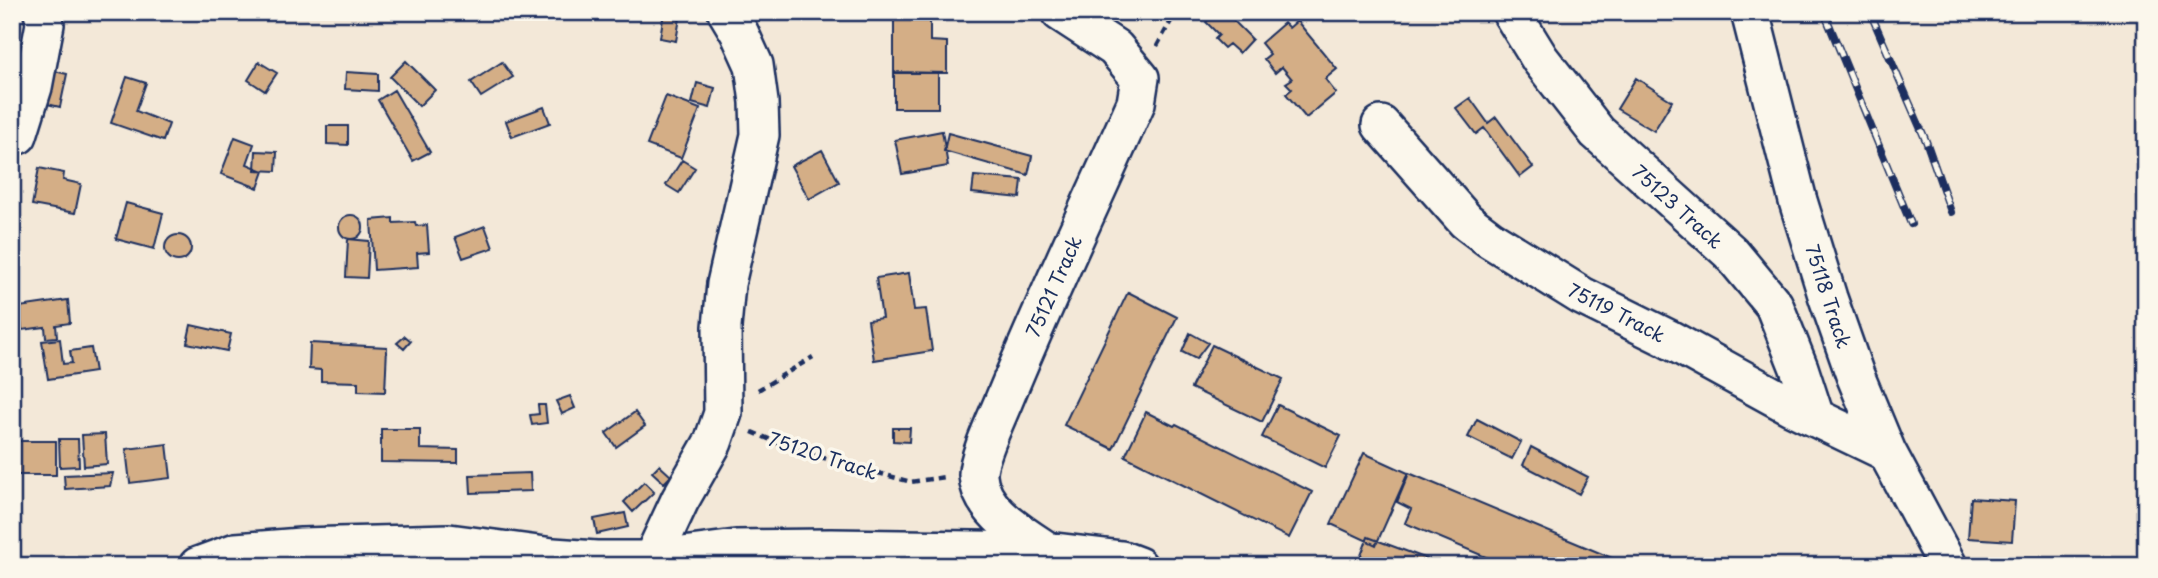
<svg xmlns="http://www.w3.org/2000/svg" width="2158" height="578" viewBox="0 0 2158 578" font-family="'Playpen Sans',sans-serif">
<rect width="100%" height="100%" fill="#f3e8d8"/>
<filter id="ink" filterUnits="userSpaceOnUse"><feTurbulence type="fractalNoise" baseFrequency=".0143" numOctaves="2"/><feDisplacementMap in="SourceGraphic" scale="14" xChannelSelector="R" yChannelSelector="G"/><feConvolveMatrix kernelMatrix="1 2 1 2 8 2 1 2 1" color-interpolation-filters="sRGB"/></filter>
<g filter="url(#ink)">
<!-- building -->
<path fill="#d4ae86" stroke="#1b2f5e" stroke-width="2" d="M664,12H681L676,41L660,38Z
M894,12H930V41L947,42V73L894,72Z
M1216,12H1225L1252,39L1239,53L1229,44L1224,48L1215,39L1219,35L1206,22Z
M1297,21L1337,69L1325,79L1336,93L1306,118L1286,94L1292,89L1286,83L1292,79L1282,67L1275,73L1264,59L1270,54L1261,43L1284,23L1289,28Z
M406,61L435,90L419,106L390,77Z
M259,62L277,73L265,91L248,80Z
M502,62L513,77L481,97L471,82Z
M50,70L67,74L60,107L43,103Z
M346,72L378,74V91L345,89Z
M894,73H938V108H894Z
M127,77L146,83L136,111L169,124L163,141L111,123Z
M1636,78L1672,101L1654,131L1617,109Z
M697,83L715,88L710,108L692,103Z
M394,90L430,152L413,161L378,100Z
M666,96L700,109L681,158L647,145Z
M1470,98L1488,123L1496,117L1533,167L1520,177L1484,128L1476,134L1456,108Z
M544,107L550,123L512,137L506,121Z
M327,126H348V145L327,144Z
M942,131L948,166L902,174L895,140Z
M948,133L1032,156L1028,175L944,151Z
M235,137L254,144L247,164L264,171L258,188L221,174Z
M822,150L839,182L809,199L791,166Z
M256,151L277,152L276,171L255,170Z
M682,160L695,168L679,193L666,185Z
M39,168L64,173L63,180L81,184L75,213L32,205Z
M974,176L1022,180L1020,198L972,193Z
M126,203L163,213L154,249L116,239Z
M339 227a12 12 0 1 1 24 0a12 12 0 1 1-24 0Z
M393,218V223L415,222L416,226L427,225L429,252L417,253L418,267L374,270L371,220Z
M485,226L493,248L463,258L455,237Z
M165 248a13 13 0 1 1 26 0a13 13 0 1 1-26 0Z
M348,239L369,241L367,278L346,277Z
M909,273L914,310L926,309L932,351L874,360L868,320L882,318L876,278Z
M1128,292L1177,317L1113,449L1064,425Z
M68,300L70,323L56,325L57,337L46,338L45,327L22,330L19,307Z
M191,325L231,334L227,351L187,343Z
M1190,333L1208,343L1196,359L1182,352Z
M405,336L411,341L404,349L397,343Z
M60,339L63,364L72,363L70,351L91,348L95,372L48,379L42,341Z
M310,343L387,347L385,392L358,391V382L321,381V370L309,369Z
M1212,345L1283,379L1262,422L1191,388Z
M570,396L575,408L562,414L556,401Z
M538,405H545L547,423L532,425L530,415L539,414Z
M1278,405L1341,436L1325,468L1262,437Z
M635,412L645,426L616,447L606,433Z
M1146,412L1174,426L1176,424L1312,492L1289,538L1125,456Z
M1477,419L1521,442L1512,459L1468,437Z
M893,428H910L909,442L893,441Z
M381,429H420V449L458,450V463L381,462Z
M105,434L107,464L84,466L82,435Z
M59,439H78L79,466L60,467Z
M18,441H56V475H18Z
M167,444L171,478L130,483L126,449Z
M1531,447L1588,477L1579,494L1523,465Z
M1364,453L1408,473L1376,545L1331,524Z
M659,465L671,476L664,483L652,472Z
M113,473L110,486L65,489L64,475Z
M530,473L531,491L471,493L470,475Z
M1409,473L1631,566H1507L1405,523L1411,509L1397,502Z
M644,482L654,492L633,512L624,502Z
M1971,498L2015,501L2012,541L1968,538Z
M625,513L628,527L597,534L594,519Z
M12,531H20L19,558H12Z
M1368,537L1446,566H1357Z"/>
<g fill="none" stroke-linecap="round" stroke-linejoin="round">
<defs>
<path id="minor" d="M1511,12L1540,59L1597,132L1730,252L1774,305L1799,368L1815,417
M1750,12L1798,201L1828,298L1855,375L1887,452L1948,566
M1381,125L1466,221L1490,239L1582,296L1667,338L1791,406L1887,452
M18,135L33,87L45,24L43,12
M1047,551C1021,533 980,511 978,475C977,459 997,417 1004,400C1045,300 1092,202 1136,103L1140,78L1115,48L1060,12
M198,566L236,552L301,547L449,543L553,557L596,560H652L736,549L831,548L1047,551L1122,560L1138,566
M655,566L652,560L680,500L713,442L723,413L722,327L726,284L760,135L759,102L754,65L739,32L727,12"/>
</defs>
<!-- minor casing -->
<use href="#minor" stroke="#1b2f5e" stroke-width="42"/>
<!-- path -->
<path stroke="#1b2f5e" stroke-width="4.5" stroke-dasharray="7 5" stroke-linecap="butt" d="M1157,46L1176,12
M758,390L813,357
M752,432L795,450L911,482L945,477"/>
<!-- minor -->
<use href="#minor" stroke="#fbf7ec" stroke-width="37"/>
<defs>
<path id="rail" d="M1824,12L1911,224
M1870,12L1926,141L1951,212"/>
</defs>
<!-- rail casing -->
<use href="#rail" stroke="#1b2f5e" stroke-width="8"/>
<!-- rail -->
<use href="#rail" stroke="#fbf7ec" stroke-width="5" stroke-dasharray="16" stroke-linecap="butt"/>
</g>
</g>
<g text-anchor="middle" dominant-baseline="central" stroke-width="7" stroke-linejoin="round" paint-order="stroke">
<!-- street labels -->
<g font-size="19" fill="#1b2f5e" stroke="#fbf7ec">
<text transform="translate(1678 206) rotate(42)">75123 Track</text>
<text transform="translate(1053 286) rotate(-66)">75121 Track</text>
<text transform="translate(1829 296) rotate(72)">75118 Track</text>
<text transform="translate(1617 312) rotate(27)">75119 Track</text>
<text transform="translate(823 455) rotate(18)">75120 Track</text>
</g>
</g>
<!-- margin -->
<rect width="2158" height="578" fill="none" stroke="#fbf7ec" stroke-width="42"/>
<rect x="21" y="21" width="2116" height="536" fill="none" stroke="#1b2f5e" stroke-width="2.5" filter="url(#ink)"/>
</svg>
